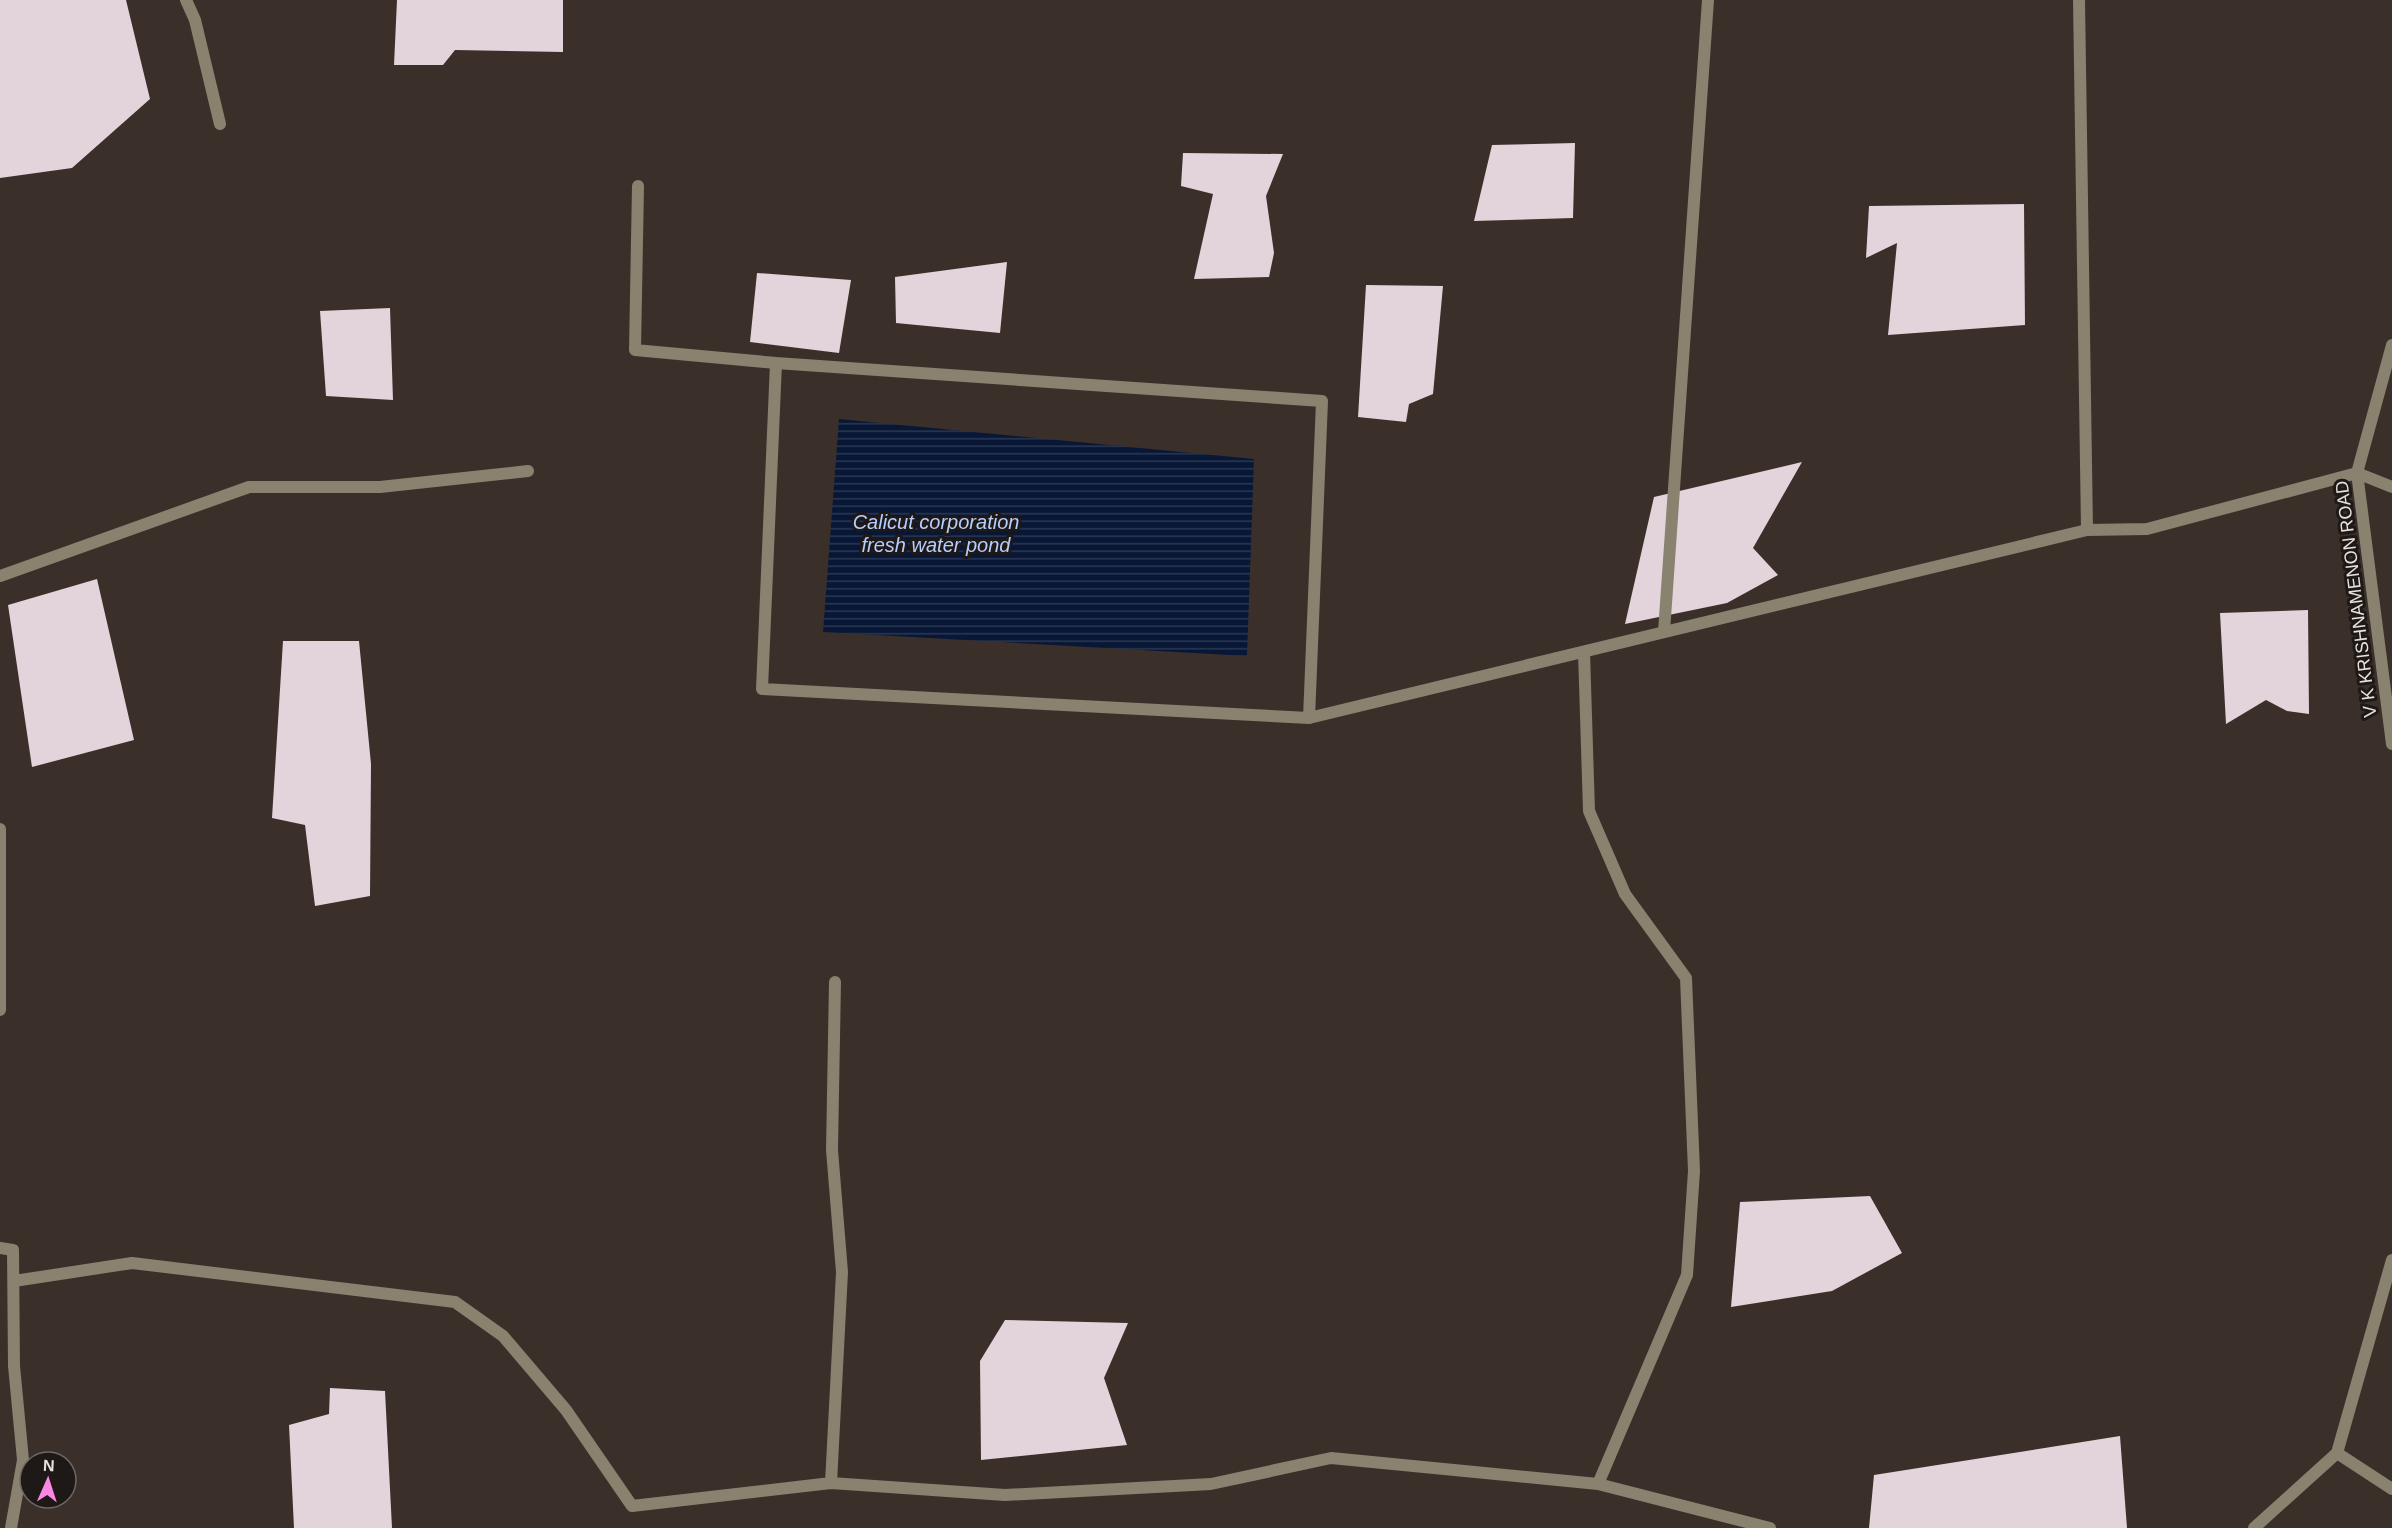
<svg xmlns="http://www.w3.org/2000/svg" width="2392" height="1528" viewBox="0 0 2392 1528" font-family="Helvetica,sans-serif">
<defs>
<pattern id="water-rules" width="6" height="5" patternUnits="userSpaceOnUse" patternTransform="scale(1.5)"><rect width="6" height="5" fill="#081736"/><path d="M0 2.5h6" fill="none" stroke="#2c3853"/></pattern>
</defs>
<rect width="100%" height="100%" fill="#3b2f2a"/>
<!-- water -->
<path fill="url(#water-rules)" d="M839,419L1254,459L1247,656L823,632Z"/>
<!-- building -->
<path fill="#e3d3db" d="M0,0H126L150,99L72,168L0,178Z
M397,0H563V52L455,50L443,65H394Z
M1575,143L1573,218L1474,221L1492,145Z
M1183,153L1283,154L1266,196L1274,253L1269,277L1194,279L1213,194L1181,186Z
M2024,204L2025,325L1888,335L1897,243L1866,258L1869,206Z
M1007,262L1000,333L896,323L895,277Z
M757,273L851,280L839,353L750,342Z
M1366,285L1443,286L1433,394L1409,404L1406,422L1358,417Z
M390,308L393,400L326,396L320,311Z
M1802,462L1753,548L1778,575L1727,603L1625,624L1654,497Z
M97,579L134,740L32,767L8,605Z
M2308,610L2309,714L2287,711L2266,700L2226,724L2220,613Z
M283,641H359L371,764L370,896L315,906L305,825L272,818Z
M1870,1196L1902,1253L1832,1291L1731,1307L1740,1202Z
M1005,1320L1128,1323L1104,1378L1127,1445L981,1460L980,1361Z
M330,1388L385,1391L392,1528H294L289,1425L329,1414Z
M2120,1436L2127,1528H1869L1874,1475Z"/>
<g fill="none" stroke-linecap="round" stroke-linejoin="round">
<!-- street -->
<path stroke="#88826f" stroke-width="12" d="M186,0L195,20L220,124
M638,186L635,350L776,363L762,689L1309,718L2087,530L2079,0
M2392,345L2357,473L2392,744
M776,363L1322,401L1309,718
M2087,530L2147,529L2357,473L2392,487
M0,576L249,487H380L528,471
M1664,632L1708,0
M1584,652L1589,811L1625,894L1686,978L1694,1171L1687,1275L1598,1484L1770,1528
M0,829V1010
M835,982L832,1150L842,1272L831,1483L1005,1495L1211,1484L1331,1458L1598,1484
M0,1248L13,1250L14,1366L23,1460L11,1528
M14,1281L132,1263L455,1302L503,1336L566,1410L632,1506L831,1483
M2337,1453L2392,1489
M2254,1528L2337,1453L2392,1260"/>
</g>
<g text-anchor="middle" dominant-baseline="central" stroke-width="6" stroke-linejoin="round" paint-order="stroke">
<!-- street labels -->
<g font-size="18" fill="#e8e0dd" stroke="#1e1816">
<text transform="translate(2356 599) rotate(-97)">V K KRISHNAMENON ROAD</text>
</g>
<!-- water labels -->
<g font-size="20" font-style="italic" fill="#b3ceff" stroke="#1e1816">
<text x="936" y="522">Calicut corporation<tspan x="936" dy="23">fresh water pond</tspan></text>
</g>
</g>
<!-- north arrow -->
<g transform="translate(48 1480) rotate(3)"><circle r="28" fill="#1e1816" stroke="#6f6866" stroke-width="1.5"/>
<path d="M0-4.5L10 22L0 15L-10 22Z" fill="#fb87e5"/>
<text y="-9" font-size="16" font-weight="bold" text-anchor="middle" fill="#e8e0dd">N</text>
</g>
</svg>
